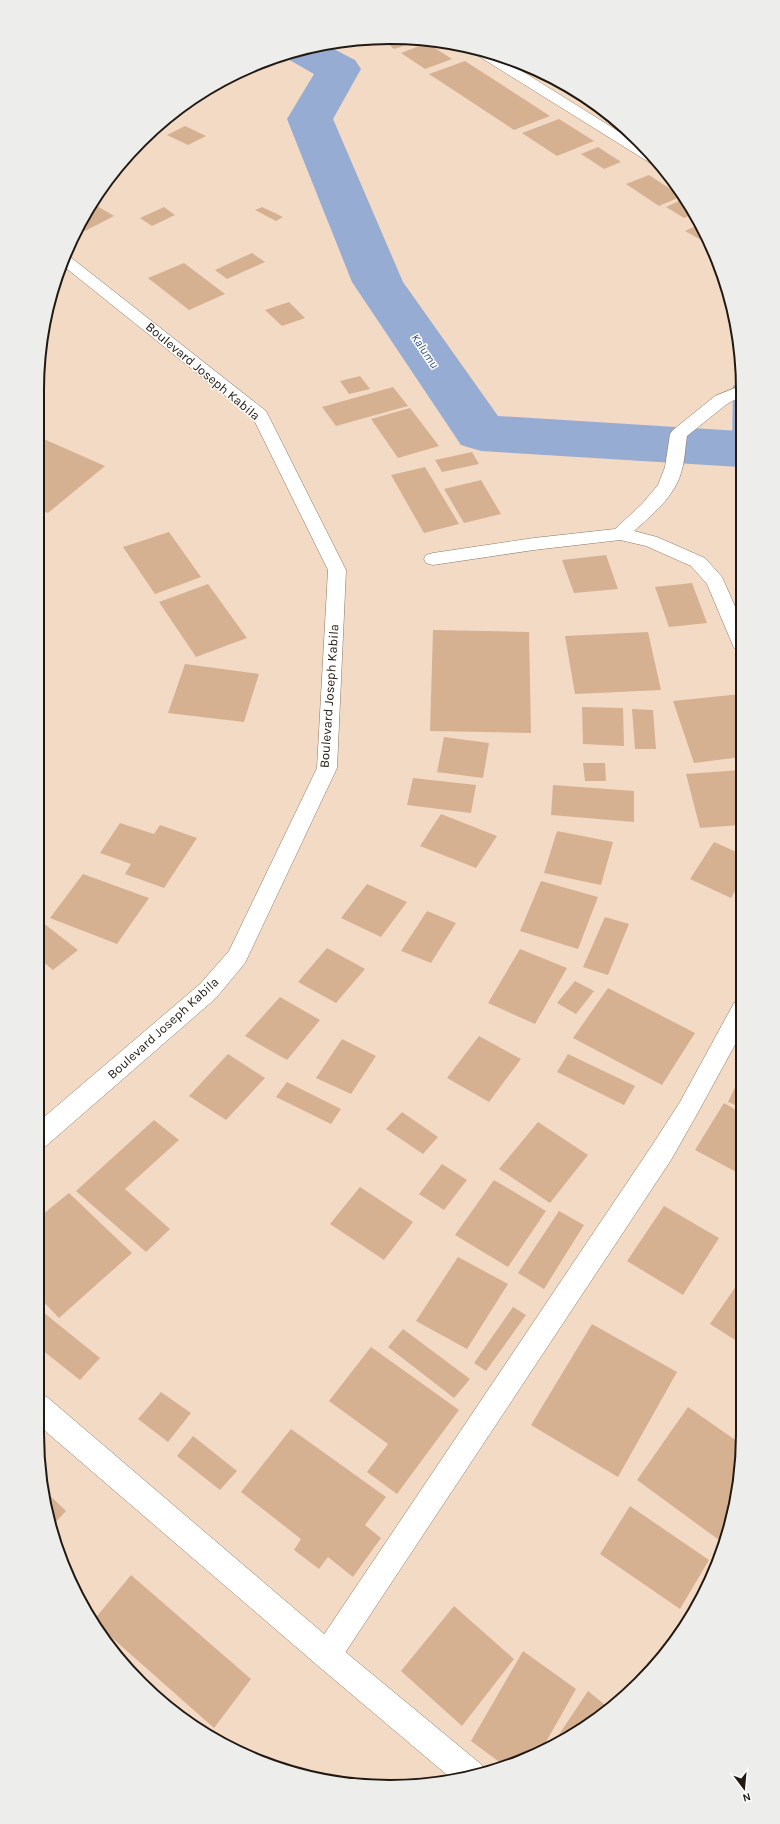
<svg xmlns="http://www.w3.org/2000/svg" width="780" height="1824" viewBox="0 0 780 1824" font-family="Karla,sans-serif">
<rect width="100%" height="100%" fill="#f3dac5"/>
<g fill="none" stroke-linecap="round" stroke-linejoin="round">
<!-- stream -->
<path fill="#96acd3" fill-rule="evenodd" d="M740,382V449L737,450L732,447L733,386Z"/>
<!-- river -->
<path fill="#96acd3" fill-rule="evenodd" d="M326,45L355,60L361,69L333,119L403,282L498,416L740,431V467L481,451L461,445L352,282L287,119L314,74L286,58L283,55L298,49Z"/>
</g>
<!-- building -->
<path fill="#d6b191" d="M380,38L423,40L394,49Z
M427,43L452,59L425,69L401,53Z
M465,61L550,116L514,130L429,74Z
M559,119L594,141L557,156L522,133Z
M185,126L206,136L188,145L167,135Z
M598,147L621,162L604,169L581,154Z
M649,175L681,196H682L659,206L626,184Z
M683,199L693,214L684,218L666,207Z
M92,203L114,216L85,231L78,227L84,214Z
M164,207L175,215L152,226L140,218Z
M262,207L283,217L276,221L255,210Z
M700,224L708,239L703,241L685,231Z
M252,253L265,262L227,279L215,270Z
M184,263L225,294L189,310L148,278Z
M289,302L305,318L282,326L265,310Z
M360,376L370,389L349,394L340,381Z
M393,387L408,406L336,426L322,407Z
M410,408L439,446L398,458L371,419Z
M37,436L105,466L48,513L37,508Z
M472,452L479,464L442,472L435,460Z
M425,467L459,524L424,533L391,475Z
M481,480L501,514L464,523L444,489Z
M169,532L201,577L155,594L123,547Z
M606,555L618,589L574,593L562,560Z
M692,583L707,623L669,627L655,587Z
M208,584L247,638L196,657L159,602Z
M433,630L529,632L531,733L430,731Z
M648,632L661,690L575,694L565,636Z
M185,664L259,674L244,722L168,713Z
M741,694V757L694,763L673,701Z
M582,707L623,708L624,746L583,744Z
M632,709L653,710L656,749H635Z
M444,737L489,743L483,778L437,772Z
M583,763H605L606,781H585Z
M741,770V825L700,828L686,774Z
M413,778L476,785L471,813L407,805Z
M553,785L634,791V822L551,815Z
M441,814L497,836L476,868L420,846Z
M120,823L154,834L160,825L197,838L164,888L125,874L131,864L100,853Z
M557,831L613,842L601,885L544,873Z
M714,842L741,854V881L731,898L690,879Z
M83,874L149,898L117,944L50,918Z
M541,881L598,897L578,949L520,931Z
M367,884L407,902L381,937L341,918Z
M427,911L456,923L431,963L401,951Z
M605,917L629,924L608,975L583,967Z
M42,922L78,950L53,970L37,957V926Z
M327,948L365,969L336,1003L298,982Z
M520,949L567,968L535,1024L488,1003Z
M575,981L594,991L576,1014L557,1003Z
M608,988L695,1033L662,1085L573,1038Z
M280,997L320,1020L287,1060L245,1036Z
M479,1036L521,1059L489,1102L447,1078Z
M342,1039L376,1056L351,1094L316,1078Z
M228,1054L265,1078L226,1120L189,1096Z
M568,1054L635,1086L624,1105L557,1072Z
M738,1081L742,1083V1108L728,1102Z
M287,1082L341,1109L331,1124L276,1097Z
M724,1103L742,1113V1175L695,1150Z
M402,1112L438,1137L423,1154L386,1129Z
M154,1120L179,1140L125,1189L170,1229L146,1252L76,1191Z
M538,1122L588,1155L550,1203L499,1169Z
M442,1164L467,1180L444,1210L419,1194Z
M494,1180L546,1211L508,1267L455,1235Z
M360,1187L413,1222L384,1260L330,1224Z
M69,1193L132,1253L59,1318L37,1295V1219Z
M664,1206L719,1238L683,1295L627,1261Z
M559,1211L584,1225L544,1289L518,1273Z
M458,1257L508,1284L467,1349L416,1321Z
M743,1276V1345L710,1324Z
M513,1307L526,1315L486,1371L474,1363Z
M38,1308L100,1358L80,1380L37,1346Z
M592,1324L677,1372L618,1477L531,1425Z
M403,1329L470,1379L454,1398L388,1347Z
M371,1347L459,1410L397,1494L367,1472L388,1444L329,1401Z
M161,1392L191,1413L168,1442L138,1419Z
M688,1407L741,1444L726,1539L723,1543L637,1480Z
M291,1429L386,1497L365,1525L381,1538L353,1577L328,1557L319,1569L294,1550L301,1539L241,1492Z
M193,1436L237,1471L220,1490L177,1456Z
M47,1493L66,1511L52,1526L49,1509Z
M630,1506L709,1560L680,1609L600,1554Z
M131,1575L251,1679L214,1728L93,1621Z
M454,1606L514,1659L462,1726L401,1671Z
M523,1651L576,1689L542,1749L502,1764L471,1741Z
M588,1691L610,1709L567,1740L552,1745Z"/>
<g fill="none" stroke-linecap="round" stroke-linejoin="round">
<defs>
<path id="minor" d="M740,386V397L727,404L687,436C685,448 685,461 681,473C674,497 652,515 634,531L657,537L705,558L722,577L741,620V650L734,648L707,584L691,566L646,546L620,540L534,550L433,565L426,563L424,559L426,555L433,553L534,538L615,529L642,504L658,485L665,467L670,434L673,430L715,396Z
M742,1000V1032L696,1116L671,1160L337,1665L327,1670L317,1665L312,1655L317,1645L653,1144L680,1102L734,1003Z"/>
<path id="tertiary" d="M37,1393L47,1397L337,1645L482,1765L484,1771L459,1780H453L317,1665L37,1424Z"/>
<path id="secondary" d="M66,255L69,256L266,411L346,570L337,768L245,963L216,998L46,1146L37,1149V1123L200,984L229,951L317,768L328,570L253,418L61,264Z"/>
<path id="trunk" d="M471,48L493,53L642,146L656,157L662,167L655,166L472,52Z"/>
</defs>
<!-- minor casing -->
<use href="#minor" stroke="#8c7763" stroke-width="1"/>
<!-- tertiary casing -->
<use href="#tertiary" stroke="#8c7763" stroke-width="1"/>
<!-- secondary casing -->
<use href="#secondary" stroke="#8c7763" stroke-width="1"/>
<!-- trunk casing -->
<use href="#trunk" stroke="#8c7763" stroke-width="1"/>
<!-- minor -->
<use href="#minor" fill="#fff" fill-rule="evenodd"/>
<!-- tertiary -->
<use href="#tertiary" fill="#fff" fill-rule="evenodd"/>
<!-- secondary -->
<use href="#secondary" fill="#fff" fill-rule="evenodd"/>
<!-- trunk -->
<use href="#trunk" fill="#fff" fill-rule="evenodd"/>
</g>
<g text-anchor="middle" dominant-baseline="central" stroke-width="3" stroke-linejoin="round" paint-order="stroke">
<!-- far-water labels -->
<g font-size="12" font-style="italic" fill="#314c7f" stroke="#fff">
<text transform="translate(425 351) rotate(56)">Kalumu</text>
</g>
<!-- street labels -->
<g font-size="13" fill="#221a12" stroke="#fff">
<text transform="translate(203 371) rotate(40)">Boulevard Joseph Kabila</text>
<text transform="translate(329 696) rotate(-86)">Boulevard Joseph Kabila</text>
<text transform="translate(163 1028) rotate(-42)">Boulevard Joseph Kabila</text>
</g>
</g>
<!-- crop -->
<path d="M0 0H780V1824H0ZM390 44H390A346 346 0 0 1 736 390V1434A346 346 0 0 1 390 1780H390A346 346 0 0 1 44 1434V390A346 346 0 0 1 390 44Z" fill="#ededec" fill-rule="evenodd"/>
<path fill="none" stroke="#221a12" stroke-width="2" d="M390 44H390A346 346 0 0 1 736 390V1434A346 346 0 0 1 390 1780H390A346 346 0 0 1 44 1434V390A346 346 0 0 1 390 44Z"/>
<!-- north arrow -->
<g transform="translate(744 1788) rotate(164)" stroke="#ffffff" stroke-width="3" paint-order="stroke">
<path d="M0-3L7 15L0 10L-7 15Z" fill="#221a12"/>
<text y="-6" font-size="11" font-weight="bold" text-anchor="middle" fill="#221a12">N</text>
</g>
</svg>
